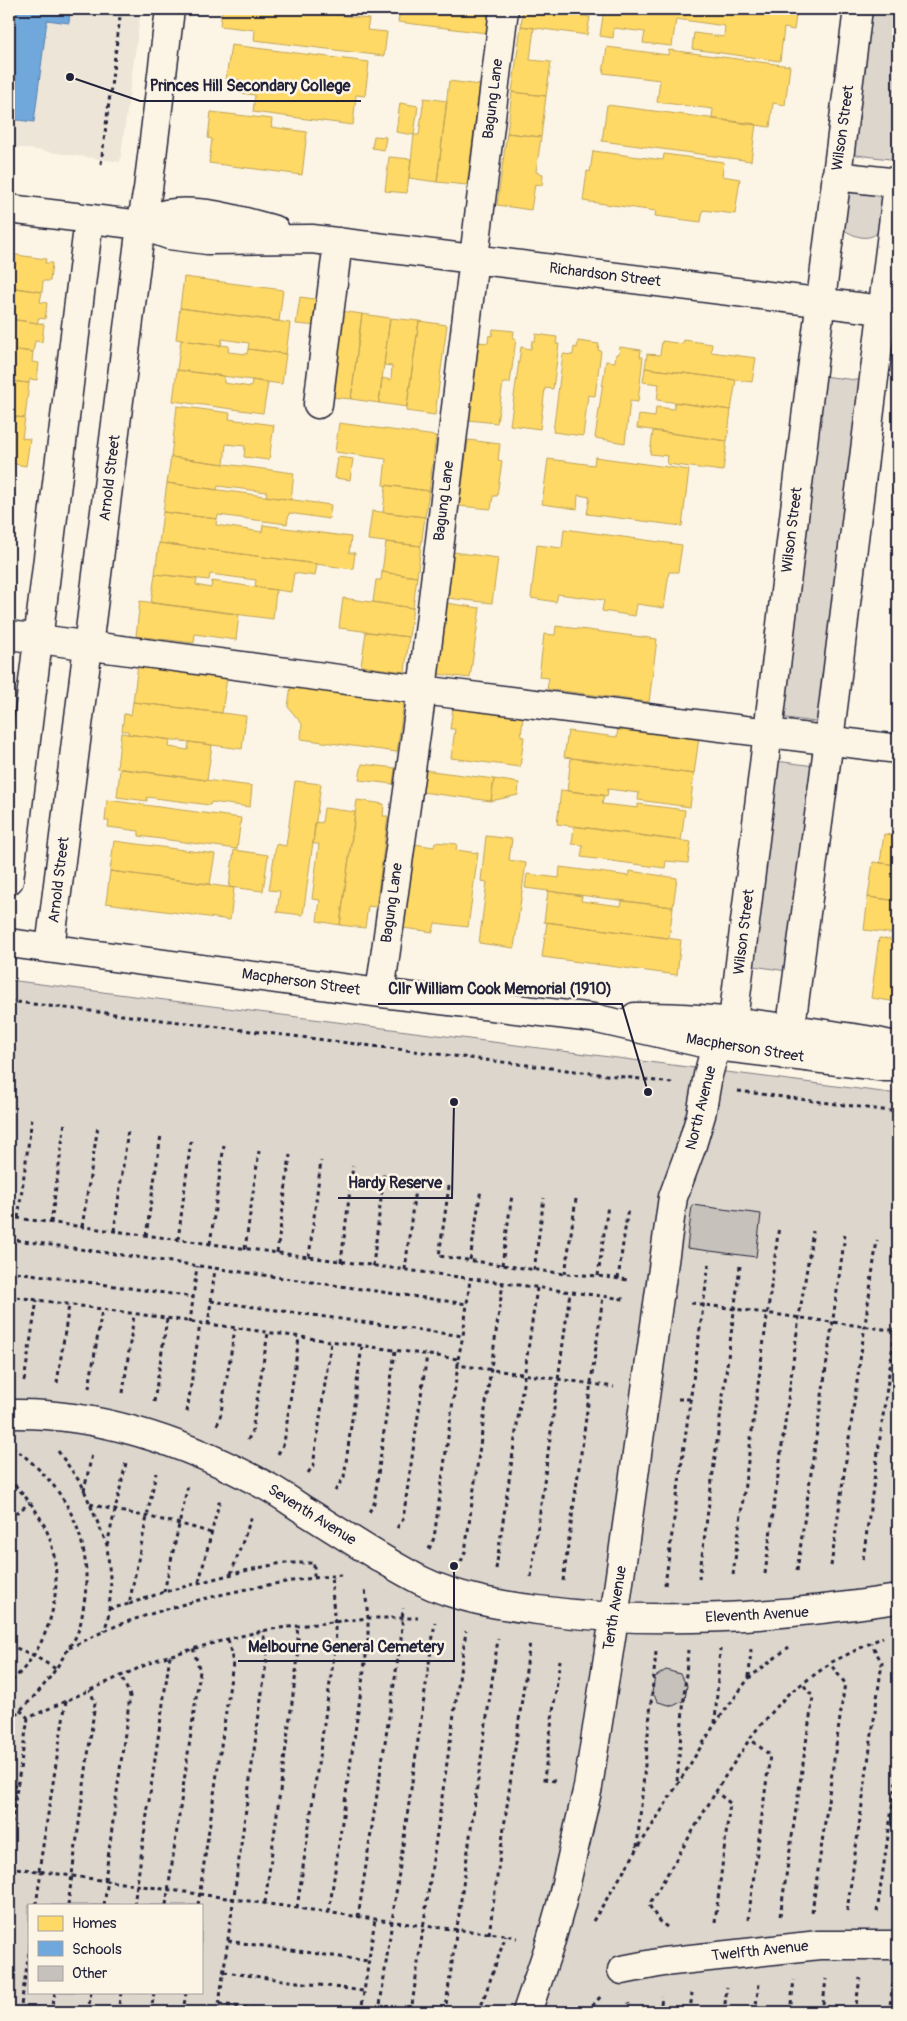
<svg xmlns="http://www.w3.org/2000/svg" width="907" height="2021" viewBox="0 0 907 2021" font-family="Pangolin,sans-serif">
<rect width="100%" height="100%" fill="#fcf5e5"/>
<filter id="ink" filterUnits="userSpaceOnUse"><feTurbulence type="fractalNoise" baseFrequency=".02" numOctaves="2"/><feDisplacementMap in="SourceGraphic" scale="10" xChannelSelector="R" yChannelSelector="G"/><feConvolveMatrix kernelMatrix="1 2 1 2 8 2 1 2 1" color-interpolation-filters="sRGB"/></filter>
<g filter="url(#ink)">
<!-- built -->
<path fill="#ece5d8" d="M9,9H141L120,162L9,146Z"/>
<!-- green -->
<path fill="#dcd6cc" stroke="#7f7c84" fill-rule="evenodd" d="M867,9H898V160L849,154Z
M843,188L887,193C885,203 885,214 882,224C876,244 855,238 843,229Z
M822,376L865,381L822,723L780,717Z
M776,761L815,766L787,971L747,965Z
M9,980L898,1094V2012H9ZM29,1905H201V1992H29Z"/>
<!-- homes -->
<path fill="#ffd966" stroke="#bda259" d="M222,9H289L369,19L367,30L387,32L384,56L254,40L255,30L220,26Z
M319,9H368L367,15Z
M400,9H489L486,33L398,22Z
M523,9H557L556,12L590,17L587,35L521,26Z
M604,9H797L794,30L784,28L780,61L692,49L694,33L724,37L725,26L676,19L672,46L643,43L645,32L614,28L613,38L600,36Z
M521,26L534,28L530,60L551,62L546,96L512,92Z
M231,45L369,62L365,96L356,95L353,125L253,112L255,95L240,93L242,80L226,79Z
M607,47L668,55L669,50L790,66L785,105L773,103L770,127L712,119L713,109L657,102L660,80L603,73Z
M449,81L480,85L467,185L437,182Z
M512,92L546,96L541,137L507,133Z
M424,98L447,101L437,182L409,178L414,135H419Z
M400,103L418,106L414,135L396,132Z
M607,105L756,124L751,161L602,141Z
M211,112L272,119L271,127L307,132L302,175L209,163L212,139L208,138Z
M507,133L541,137L536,172L543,174L542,185L535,184L531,210L497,205Z
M374,136L386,137L384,150L372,148Z
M593,151L663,160L664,154L724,162L722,176L740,179L735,214L703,210L701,222L655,216L656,211L583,201L587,171L590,172Z
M389,157L411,159L407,193L385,191Z
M9,254L46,259L45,263H52L50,281H43L42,292L9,287Z
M184,277L283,290L279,321L180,308Z
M9,287L42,292L40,302L47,303L45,319L38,318V323L9,319Z
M300,297L322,300L318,326L296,324Z
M180,308L290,323L286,354L248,349L249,343L222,339L221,346L176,339Z
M334,310L362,314L351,399L331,397Z
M362,314L390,318L379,403L351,399Z
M390,318L419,321L407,407L379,403L382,378L391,380L392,366L384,365Z
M9,319L44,324L42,342L35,341L33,352L9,349Z
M419,321L447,325L435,415L406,411Z
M493,329L514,331L513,338L516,339L510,383H503L497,423L468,420L478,342L488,343L489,335L492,336Z
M536,334L557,337L556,344H559L553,389L545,388L540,429L510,425L521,347L531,349L532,341H535Z
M181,340L229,346L228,352L247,354L248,349L286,354L282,384L177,370Z
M684,340L712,344L711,352L756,358L752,382L645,368L647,354L660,355L662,341L683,344Z
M578,341L599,344L598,350L601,351L595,396L588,395L583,436L553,432L563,354L573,355L574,347L577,348Z
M620,347L641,350L640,357H643L638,402L630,401L625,443L595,438L606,361L615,362L616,354H619Z
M9,349L33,352L32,362L39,363L37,380L30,379L29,383L9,381Z
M645,368L736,380L731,410L657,400L659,384L643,382Z
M177,370L224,376V383L251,387L252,380L268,383L263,413L173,401Z
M9,381L29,383L25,418L9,416Z
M675,402L731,410L727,441L637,428L639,415L655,417L656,407L674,409Z
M177,406L230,413L229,419L274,425L269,460L244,457L245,446L226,444L224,464L171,457Z
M9,416L25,418L22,438L30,439L26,466L9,463Z
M339,423L436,436L429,491L383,485L386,459L335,452Z
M653,431L727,441L723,471L667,464L668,456L650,454Z
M468,440L500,444L498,460L502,461L497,496H493L491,509L459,506Z
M171,457L294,473L291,500L266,496L267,492L218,486L217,490L167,483Z
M338,457L353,459L350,480L335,478Z
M595,457L689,470L682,526L587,514L590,497L578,495L577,509L542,504L548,459L594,465Z
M167,483L331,505L329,519L289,513L287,524L218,515L217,519L163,512Z
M386,485L429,491L425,517L383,512Z
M9,493L14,494L10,525H9Z
M372,511L425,517L421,546L368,540Z
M163,512L217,519L216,525L262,532L263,525L351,537L349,553H355L353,569L159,543Z
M564,529L682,545L678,572H669L664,608L637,604L635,616L602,611L604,600L558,594L556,602L531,598L537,545L562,548Z
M386,542L421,546L417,577L382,572Z
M159,543L317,564L315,576L294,573L291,592L255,587L256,580L210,574L209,580L155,574Z
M453,552L498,558L492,603L447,598Z
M382,572L417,577L413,608L373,602L376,580H381Z
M155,574L197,579L196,585L211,588L212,581L276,590L273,619L151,603Z
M343,598L413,608L409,637L339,628Z
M140,601L239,614L236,640L195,634L194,643L136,636Z
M446,603L480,608L470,678L437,674Z
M556,626L657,639L649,702L547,689L549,678L539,677L544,634L555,635Z
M366,632L409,637L405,672L361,666Z
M138,665L227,677L222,713L133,702Z
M291,685L404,700L397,752L301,739L302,724L288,707Z
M133,702L246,716L242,749L128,734V731H122L124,714L131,715Z
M453,708L523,717L521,737H524L520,767L451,758L455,729H450Z
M618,726L699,737L694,774L564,757L568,731L617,737Z
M121,733L170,740L169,747L188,750L189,742L212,745L207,780L117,768Z
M571,758L694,774L690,807L638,800L639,793L608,789L607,796L567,791Z
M362,764L395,768L393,784L359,780Z
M120,769L252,786L250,807L211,802L210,805L147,797V801L117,797Z
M424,770L494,779L491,801L421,792Z
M494,779L519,783L518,795L491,801Z
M295,781L321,784L303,915L277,912L280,891L269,890L276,844L286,846Z
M561,790L604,795L602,804L638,808V804L685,810L681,841L557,824Z
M107,800L241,818L237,849L139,836V831L108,827L109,821H105Z
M357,800L384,804L383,816H388L376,907L368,906L365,928L340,925Z
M324,808L355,812L340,925L317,921L320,900L312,899L319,844H313L315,822L322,823Z
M574,826L691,842L688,863L666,861L665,868L581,857L583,845L572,844Z
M884,834L898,836V865L880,863Z
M486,836L512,839L509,860L526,863L514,948L479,943L487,882L481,881Z
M114,841L215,854L210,884L110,871Z
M435,842L457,844L456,850L478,853L468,927L435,923L433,932L403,928L414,844L434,847Z
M234,850L268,855L263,891L229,887Z
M873,862L898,865V901L868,897Z
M560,867L629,876L630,871L677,878L673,907L525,888L527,874L559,878Z
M110,871L234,888L230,920L106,903Z
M548,891L582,896L581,901L621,906L622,901L673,907L669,938L544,922Z
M868,897L898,901V934L864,930Z
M547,922L681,940L677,975L542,957Z
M879,938L898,940V1002L871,998Z"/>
<!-- schools -->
<path fill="#6fa8dc" stroke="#5880ac" d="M9,9H70L69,23L47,20L34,122L9,119Z"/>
<!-- building -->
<path fill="#c6c1bb" stroke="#22223b" d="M692,1205L761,1214L756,1257L687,1248Z
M666,1670L680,1674L687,1685L685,1700L673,1706L658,1702L652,1692L655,1677Z"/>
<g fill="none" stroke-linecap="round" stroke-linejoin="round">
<defs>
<path id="minor" d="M836,176L898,183
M9,209L141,225L169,235L207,240L312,239L898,312
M141,225C149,222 158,216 166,214C202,208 241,221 275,230
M318,404L338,242
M9,635L422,690L898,749
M9,880L89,219
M9,943L380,993L593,1018L716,1046L886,1067H898
M50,948L141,225L148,189L170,9
M380,993L422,690L504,9
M635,1017C699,1016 763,1024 826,1034C850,1038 875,1040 898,1047
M787,1056L829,740L898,185
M9,1414C101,1412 188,1443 268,1487C281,1494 294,1504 307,1512C344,1535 381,1560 420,1580C456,1598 499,1605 538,1610C659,1626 779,1617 898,1599
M622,1970L663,1962L819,1945H898
M527,2012L549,1947L561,1905L588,1787L614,1618L673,1197L691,1148L701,1115L708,1075L716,1046L733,1021L807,410L858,9"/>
</defs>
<!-- minor casing -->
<use href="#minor" stroke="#22223b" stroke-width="31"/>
<!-- path -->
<path stroke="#22223b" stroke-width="3" stroke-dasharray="4 4" stroke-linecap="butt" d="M101,164L121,9
M9,1001L672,1083
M738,1091L898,1112
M449,1186L439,1256L565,1274L598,1276L628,1280
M9,1217L624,1299
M18,1218L32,1118
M51,1223L65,1122
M82,1227L98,1126
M114,1231L128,1130
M146,1236L161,1135
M9,1239L467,1304L470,1279
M178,1240L191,1140
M210,1244L224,1145
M245,1249L259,1151
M277,1253L290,1155
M309,1257L321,1161
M470,1260L481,1189
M341,1262L353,1166
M502,1265L512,1195
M373,1266L384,1173
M405,1270L416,1181
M534,1270L544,1198
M9,1271L193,1297
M565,1274L576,1199
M598,1276L608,1205
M618,1279L628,1208
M9,1296L458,1359V1365L614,1387
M211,1301L215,1269
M691,1303L898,1331
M190,1323L197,1266
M208,1325L211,1301L463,1336L467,1304
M458,1359L463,1336
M24,1381L37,1300
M57,1383L69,1305
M89,1388L102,1310
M123,1393L134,1315
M678,1399H690
M154,1402L167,1319
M187,1412L200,1324
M217,1425L220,1418L235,1329
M248,1440L252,1431L268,1333
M58,1451L82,1485L107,1545L111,1588L108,1619L104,1631
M278,1454L284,1443L299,1338
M308,1473L313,1466L331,1342
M9,1479C27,1497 44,1518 51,1543C65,1591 49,1650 9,1683
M84,1491L92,1454
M335,1491L344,1477L362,1346
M90,1504C131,1515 170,1519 211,1533
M369,1512L374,1504L395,1351
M9,1518L30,1503
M397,1528L403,1519L427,1355
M107,1545L126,1463
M429,1549L434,1538L458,1365
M896,1555L898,1537
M863,1559L898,1309
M461,1562L465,1552L503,1283
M831,1566L877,1240
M496,1569L537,1288
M797,1571L845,1235
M231,1574L252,1516
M765,1574L799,1317L813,1231
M733,1575L779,1226
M531,1577L570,1292
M699,1579L740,1266
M563,1581L603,1297
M199,1582L220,1499
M665,1585L709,1263
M164,1592L188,1485
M129,1604L164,1592L244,1571L282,1563H314V1577
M109,1609L129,1604L156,1473
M9,1645L33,1655L56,1669
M69,1648C86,1640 103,1631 121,1624C191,1599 267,1582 341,1575
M749,1677L751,1649
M20,1710L28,1718L161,1658L228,1639L271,1629L368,1618H418
M9,1720C37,1696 51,1679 69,1647C72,1643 75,1639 77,1634C82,1622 83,1609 85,1597C92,1535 64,1485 15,1449
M715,1723L720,1649
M555,1781L544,1779L560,1660
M677,1781L688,1650
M9,1840L28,1718
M637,1847L656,1652
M9,1867L424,1926L506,1935L517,1938
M39,1871L66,1701
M105,1880L130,1696L121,1675
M265,1903L299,1650L297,1626
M36,1905L41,1871
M68,1905L95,1703L90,1690
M104,1905L108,1880
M134,1905L170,1655
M166,1905L200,1671L193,1648
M198,1905L233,1663L228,1639
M297,1908L336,1642L331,1575
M847,1911L882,1663L871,1643
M329,1912L368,1642V1618L365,1588
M812,1912L845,1683L830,1664
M877,1912L898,1767
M780,1916L813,1697L802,1683
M358,1917L401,1639L403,1608
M748,1920L770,1755L750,1739
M593,1921L715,1724L749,1678L789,1647
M715,1922L730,1803L716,1792
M667,1927L659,1921L649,1905L724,1778L753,1734L788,1694L832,1662L883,1637
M489,1934L530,1642
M228,1941L368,1961
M224,1972L363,1991
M219,2004L279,2012
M20,2012L29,1952
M52,2012L55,1992
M88,2012L91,1992
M118,2012L121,1992
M151,2012L154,1992
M183,2012L186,1992
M218,2012L267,1656L263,1631
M361,2012L375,1919
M379,2012L435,1622
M411,2012L466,1631
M445,2012L498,1639
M479,2012L506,1935
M587,2012L601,1996
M627,2012L629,2003
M660,2012L662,1996
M690,2012L692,1993
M724,2012L727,1987
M755,2012L759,1984
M790,2012L794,1980
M822,2012L826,1979
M855,2012L860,1978
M889,2012L894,1978"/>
<!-- minor -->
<use href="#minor" stroke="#fcf5e5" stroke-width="28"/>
</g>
</g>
<g text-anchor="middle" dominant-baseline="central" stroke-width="5" stroke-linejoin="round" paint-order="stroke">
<!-- street labels -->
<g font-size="15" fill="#22223b" stroke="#fcf5e5">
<text transform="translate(493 99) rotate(-83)">Bagung Lane</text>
<text transform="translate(843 128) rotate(-82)">Wilson Street</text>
<text transform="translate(605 275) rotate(7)">Richardson Street</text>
<text transform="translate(110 478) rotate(-83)">Arnold Street</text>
<text transform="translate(444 501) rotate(-83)">Bagung Lane</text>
<text transform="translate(792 530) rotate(-83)">Wilson Street</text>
<text transform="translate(59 880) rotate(-83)">Arnold Street</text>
<text transform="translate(392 903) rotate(-82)">Bagung Lane</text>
<text transform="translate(744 932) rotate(-83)">Wilson Street</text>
<text transform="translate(301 982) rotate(8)">Macpherson Street</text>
<text transform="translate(745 1048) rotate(9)">Macpherson Street</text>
<text transform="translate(701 1108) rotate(-76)">North Avenue</text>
<text transform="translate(312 1515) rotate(32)">Seventh Avenue</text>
<text transform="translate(615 1608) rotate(-81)">Tenth Avenue</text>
<text transform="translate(757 1615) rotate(-3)">Eleventh Avenue</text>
<text transform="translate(760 1951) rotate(-6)">Twelfth Avenue</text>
</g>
</g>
<!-- callouts -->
<path fill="none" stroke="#22223b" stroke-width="2" d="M70 77L140 101H361M648 1092L622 1004H378M454 1102L452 1198H338M454 1566L454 1661H238"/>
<g fill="#22223b" stroke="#fcf5e5" stroke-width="2">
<circle cx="70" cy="77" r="5"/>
<circle cx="648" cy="1092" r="5"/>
<circle cx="454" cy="1102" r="5"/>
<circle cx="454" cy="1566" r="5"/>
</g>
<g font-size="16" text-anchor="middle" font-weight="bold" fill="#22223b" stroke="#fcf5e5" stroke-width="5" stroke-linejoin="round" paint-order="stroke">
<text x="250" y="91">Princes Hill Secondary College</text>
<text x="500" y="994">Cllr William Cook Memorial (1910)</text>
<text x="395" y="1188">Hardy Reserve</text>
<text x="346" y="1652">Melbourne General Cemetery</text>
</g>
<!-- margin -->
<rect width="907" height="2021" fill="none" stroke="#fcf5e5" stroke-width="30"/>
<rect x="15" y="15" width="877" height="1991" fill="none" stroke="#22223b" stroke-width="2" filter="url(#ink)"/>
<!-- legend -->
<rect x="28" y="1904" width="175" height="90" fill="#fcf5e5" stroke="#a5a1a1"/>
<rect x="38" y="1916" width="25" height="15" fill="#ffd966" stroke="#a5a1a1"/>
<text x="72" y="1928" font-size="15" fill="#22223b">Homes</text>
<rect x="38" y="1941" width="25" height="15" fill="#6fa8dc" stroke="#a5a1a1"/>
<text x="72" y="1954" font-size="15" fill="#22223b">Schools</text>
<rect x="38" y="1966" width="25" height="15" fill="#c6c1bb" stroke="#a5a1a1"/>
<text x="72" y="1978" font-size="15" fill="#22223b">Other</text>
</svg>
